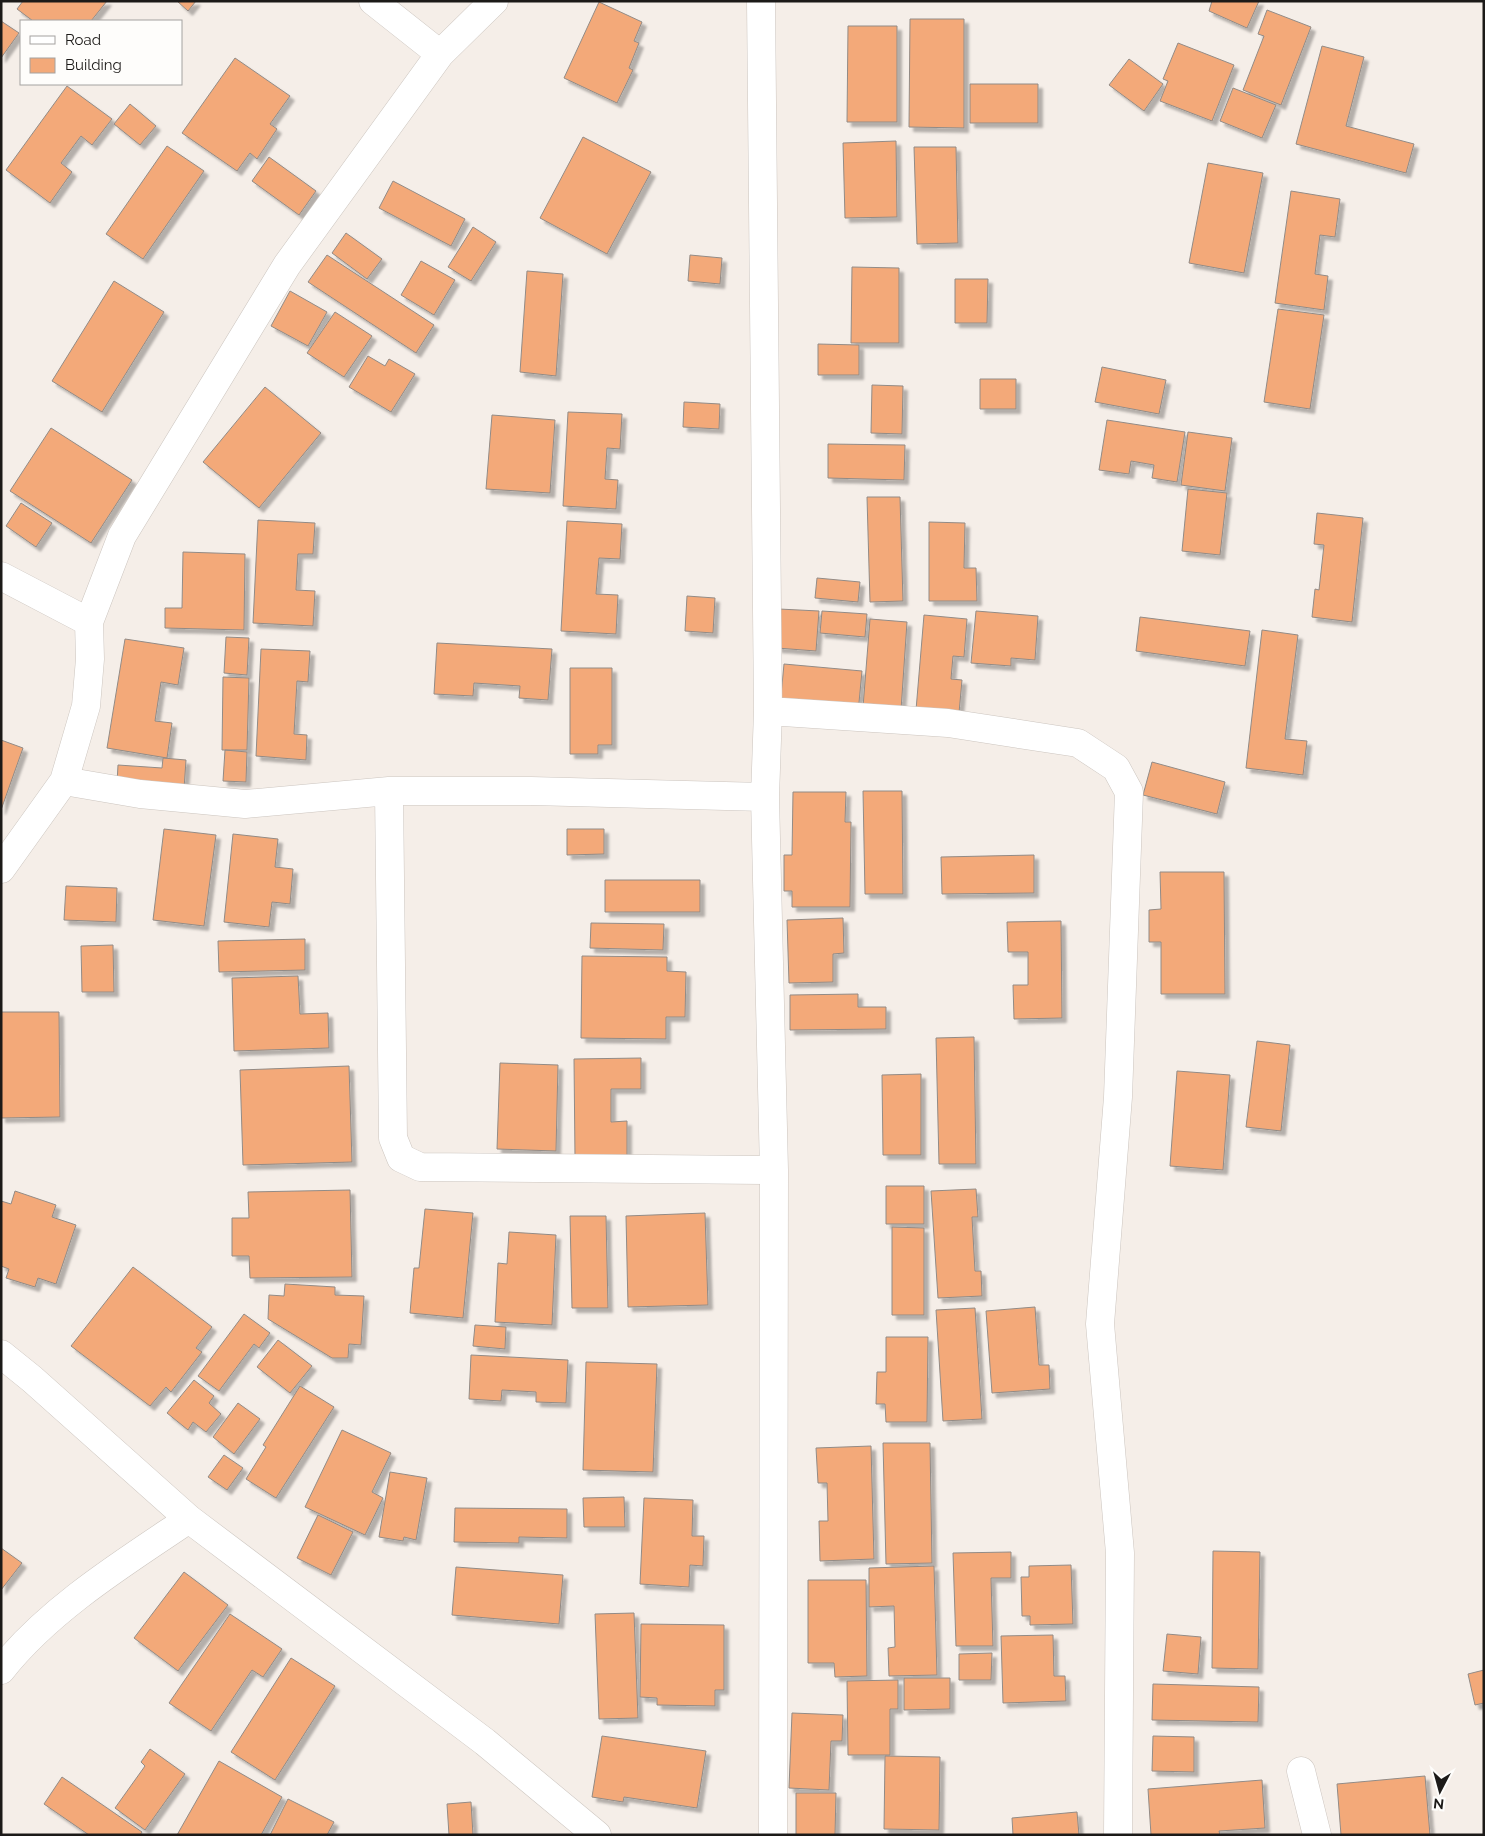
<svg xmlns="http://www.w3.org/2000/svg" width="1485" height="1836" viewBox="0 0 1485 1836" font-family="Raleway,sans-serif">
<defs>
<filter id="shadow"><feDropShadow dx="4.5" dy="4.5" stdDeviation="1" flood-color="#0004"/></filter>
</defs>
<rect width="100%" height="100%" fill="#f5eee8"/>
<!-- building -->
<path fill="#f3a979" stroke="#928b86" filter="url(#shadow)" d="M23,1H107L91,21H33L17,9Z
M177,1H196L188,11Z
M1212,1H1259L1247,28L1209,11Z
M599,2L642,22L634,41L639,43L629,68L633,70L617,103L564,78Z
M1267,10L1311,27L1281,105L1243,90L1264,36L1258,34Z
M910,19H964V128L909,127Z
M1,21L19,33L1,58Z
M848,26H897V122H847Z
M1178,43L1234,65L1212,121L1160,101L1168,81L1163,79Z
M1322,46L1364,57L1346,126L1414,144L1406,173L1296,144Z
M235,58L290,96L270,124L277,129L257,159L250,153L237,171L182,133Z
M1129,59L1163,84L1144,111L1109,85Z
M970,84H1038V123H970Z
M67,86L112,119L92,145L81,136L61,163L72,172L50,203L6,170Z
M1233,88L1276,105L1262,138L1220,121Z
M130,104L156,126L140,145L114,124Z
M583,137L651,172L607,254L540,218Z
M896,141L897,217L845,218L843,143Z
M167,146L204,171L143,259L106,234Z
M914,147H956L958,243L917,244Z
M269,157L316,191L299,215L252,181Z
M1208,163L1263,173L1244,273L1189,263Z
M393,181L465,219L451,246L379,208Z
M1291,191L1340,199L1335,237L1320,235L1315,274L1328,276L1324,310L1275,303Z
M473,227L496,242L471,281L448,267Z
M346,233L382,259L367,279L332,253Z
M327,255L434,325L416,353L308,282Z
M690,255L722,258L720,284L688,281Z
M421,261L455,280L434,315L401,295Z
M852,267L899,268V343H851Z
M527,271L563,274L556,376L520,372Z
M955,279H988L987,323H955Z
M114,281L164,312L102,412L52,381Z
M290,291L327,312L308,346L271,326Z
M1278,309L1324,315L1310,409L1264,402Z
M335,312L372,336L344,377L307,353Z
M818,344L859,345V375H818Z
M368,356L385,366L389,359L415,374L391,412L349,387Z
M1102,367L1166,380L1159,414L1095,402Z
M980,379H1016V409H980Z
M872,385L903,386L902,434L871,433Z
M265,387L321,433L259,508L203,462Z
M684,402L720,404L719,429L683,427Z
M568,412L622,414L620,449L607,448L605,479L618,480L616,509L563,506Z
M492,415L555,420L550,493L486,489Z
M1107,420L1185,432L1177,482L1152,478L1154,465L1131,461L1129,474L1099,470Z
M51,428L132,480L91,543L10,491Z
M1188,432L1232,438L1225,491L1181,485Z
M828,444L905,445L904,480L828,478Z
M1188,489L1227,493L1220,555L1182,551Z
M867,497H900L903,601L870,602Z
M21,503L52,523L36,547L6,526Z
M1317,513L1363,518L1352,622L1312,617L1315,589L1319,590L1324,545L1314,544Z
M258,520L315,523L313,554H298L296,590L315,591L313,626L253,623Z
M567,521L622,524L620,559L599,558L596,594L618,595L616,634L561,631Z
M929,522L965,523L964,568H976L977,601H929Z
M183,552L245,554L244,630L165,628V608H182Z
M817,578L860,582L858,602L815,598Z
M687,596L715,598L713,633L685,631Z
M779,609L819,611L816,651L777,648Z
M822,611L867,614L865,637L820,633Z
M976,611L1038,616L1035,660L1011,658V666L971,663Z
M924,615L967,619L964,657L953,656L951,679L962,680L959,713L916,710Z
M1140,617L1250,631L1245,666L1136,651Z
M870,619L907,622L901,710L863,707Z
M1262,630L1298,635L1285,739L1307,741L1303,775L1246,768Z
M226,637L249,638L247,675L224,673Z
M125,639L184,648L178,685L161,682L155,721L172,723L167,758L107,748Z
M437,643L552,649L548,700L519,698L520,686L474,683L473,696L434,694Z
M261,649L310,651L308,682L297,681L294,734L307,735L306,760L256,756Z
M784,664L862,671L858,713L780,706Z
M570,668H612V745H598V754H570Z
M223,677L249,678L247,750H222Z
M1,740L23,748L1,810Z
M225,750L247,752L246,782L223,781Z
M163,758L186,760L184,789L117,783L118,765L162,768Z
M1152,762L1225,782L1217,814L1143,795Z
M863,791H902L903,894H865Z
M793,792H846L845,822H851L850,907H792V891H784V855H792Z
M164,829L216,835L204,926L153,920Z
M567,829H604V854L567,855Z
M233,834L278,839L275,867L293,869L290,904L272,902L269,927L224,922Z
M1034,855V893L942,894L941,857Z
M1160,872H1224L1225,994H1161V942H1149V910L1161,909Z
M605,880H700V912H605Z
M66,886L117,888L116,922L64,920Z
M843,918L844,953L833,954V982L789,983L787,920Z
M1061,921L1062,1018L1014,1019L1013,985H1028V952H1008L1007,922Z
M591,923L664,924L663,950L590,948Z
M305,939V970L219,972L218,941Z
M113,945L114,992H82L81,946Z
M582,956L667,957V971L686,972L685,1017H666V1039L581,1038Z
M298,976L300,1014L328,1013L329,1048L234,1051L232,978Z
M858,994V1007H886V1029L790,1030V995Z
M1,1012H59L60,1117L1,1118Z
M974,1037L976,1164H939L936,1038Z
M1257,1041L1290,1045L1281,1131L1246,1127Z
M641,1058V1089H611V1122L627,1121V1157L575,1158L574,1059Z
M500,1063L558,1065L556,1151L497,1149Z
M349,1066L352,1162L243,1165L240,1070Z
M1177,1071L1230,1075L1223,1170L1170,1166Z
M921,1074V1155H883L882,1075Z
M886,1186H924V1224H886Z
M976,1189L978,1217H972L975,1271H981L982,1296L938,1298L931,1191Z
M350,1190L352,1277L250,1278L249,1256H232V1218H249L248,1192Z
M15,1191L56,1205L52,1217L76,1225L56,1284L38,1278L35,1287L6,1278L9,1269L1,1266V1201L11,1204Z
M425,1209L473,1213L463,1318L410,1313L414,1268H419Z
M705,1213L708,1305L628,1307L626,1216Z
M570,1216H606L608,1308H572Z
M892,1227L924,1228V1315H892Z
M509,1232L556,1235L552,1325L495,1322L498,1263L507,1264Z
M133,1267L212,1327L196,1348L202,1352L171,1392L166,1387L150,1406L71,1346Z
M285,1284L335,1287V1295L364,1296L361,1345L349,1344L348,1358H332L268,1319L269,1295L284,1296Z
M1035,1307L1039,1365H1049L1050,1389L992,1393L986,1311Z
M975,1308L982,1419L943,1421L936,1310Z
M244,1314L270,1333L259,1348L254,1344L219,1391L198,1376Z
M475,1325L506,1327L505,1349L473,1346Z
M886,1337H928L927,1422H886L885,1404H876L877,1372H886Z
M278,1340L312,1366L290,1393L257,1367Z
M471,1355L568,1360L566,1403L536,1402V1392L502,1390L501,1401L469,1399Z
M586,1362L657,1364L653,1472L583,1470Z
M194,1380L214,1396L209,1403L221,1414L206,1432L193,1422L188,1430L167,1413Z
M300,1386L334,1407L276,1498L246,1479L266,1447L263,1445Z
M238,1403L260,1419L234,1454L213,1437Z
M342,1430L391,1453L372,1492L383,1498L365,1535L305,1507Z
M883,1443H930L932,1563L886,1564Z
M871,1446L874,1559L820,1561L819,1521H828L827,1483H818L816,1448Z
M224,1455L243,1468L227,1490L208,1477Z
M390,1472L427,1478L416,1540L404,1537L403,1541L379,1537Z
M624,1497L625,1527H584L583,1498Z
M644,1498L693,1500L692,1536H704L703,1566L690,1565L689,1587L640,1584Z
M455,1508L567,1509V1538L519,1537V1543L454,1542Z
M318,1515L353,1532L331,1575L297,1558Z
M1,1548L22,1563L1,1590Z
M1213,1551L1260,1552L1258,1669L1212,1668Z
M1011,1552V1578H991L993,1646H956L953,1553Z
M1071,1565L1073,1624L1030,1625V1616H1022L1021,1577H1029V1566Z
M934,1566L937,1675L889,1676L888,1648L895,1647L894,1606L869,1607V1568Z
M456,1567L563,1575L559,1624L452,1615Z
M184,1572L228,1605L178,1671L134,1638Z
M808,1580H866L867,1676L835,1677L834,1663H808Z
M634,1613L638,1718L599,1719L595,1614Z
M230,1614L282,1649L263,1677L252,1670L211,1731L169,1703Z
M641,1624L724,1625V1690H715V1706L657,1705V1698L640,1697Z
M1167,1634L1201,1637L1198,1674L1163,1671Z
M1053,1635L1054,1676H1065L1066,1701L1003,1703L1001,1636Z
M992,1653L991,1680H959V1654Z
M291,1658L335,1686L275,1780L231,1752Z
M1484,1670V1703L1475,1705L1468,1674Z
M904,1678H950V1709L904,1710Z
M898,1680V1709H890V1755H848L847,1681Z
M1153,1684L1259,1687L1258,1722L1152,1720Z
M792,1713L843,1715L842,1741H831L829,1790L789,1788Z
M602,1736L706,1751L697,1808L624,1797L623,1802L592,1797Z
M1153,1736L1194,1737V1772L1152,1771Z
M150,1749L185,1774L145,1830L115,1808L145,1766L141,1762Z
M885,1756L940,1757L939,1830L884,1829Z
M219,1761L282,1797L261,1835H177Z
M1425,1776L1430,1835H1341L1337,1784Z
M62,1777L142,1832L140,1835H89L44,1804Z
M1262,1780L1265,1828L1219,1831L1220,1835H1151L1148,1789Z
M796,1793H836L835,1835H796Z
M288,1799L334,1822L327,1835H270Z
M471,1802L473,1835H449L447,1804Z
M1077,1812L1079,1835H1013L1012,1818Z"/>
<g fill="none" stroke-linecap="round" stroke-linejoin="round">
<defs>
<path id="minor" d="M373,1L440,54
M761,1L768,711L765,797L774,1170L773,1835
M1,576L89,622
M768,711L948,723L1078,743L1116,768L1129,792L1118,1097L1100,1324L1120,1553L1118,1835
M64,781L140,794L245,804L389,791H531L765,797
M389,791L393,1138L401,1158L420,1167L774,1170
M1,869L64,781L86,706L90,659L89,622L122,536L287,265L440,54L494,1
M1,1354L32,1379L189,1519L485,1742L597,1835
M1,1670C49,1609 125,1562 189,1519
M1301,1771L1317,1835"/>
</defs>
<!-- minor casing -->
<use href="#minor" stroke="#ccc5bf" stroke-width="29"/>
<!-- minor -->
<use href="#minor" stroke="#fff" stroke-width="28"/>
</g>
<!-- border -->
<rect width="1485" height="1836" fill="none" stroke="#1c1a18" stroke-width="5"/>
<!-- legend -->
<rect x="20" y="20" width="162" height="65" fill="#fefdfb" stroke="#a4a2a0"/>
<rect x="30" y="36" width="25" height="8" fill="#ffffff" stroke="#a4a2a0"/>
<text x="65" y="45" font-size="15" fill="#1c1a18">Road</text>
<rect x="30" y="58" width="25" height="15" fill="#f3a979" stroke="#a4a2a0"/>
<text x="65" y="70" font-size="15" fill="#1c1a18">Building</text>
<!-- north arrow -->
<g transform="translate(1440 1791) rotate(186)" stroke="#fefdfb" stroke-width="4" paint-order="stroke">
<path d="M0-4L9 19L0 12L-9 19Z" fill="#1c1a18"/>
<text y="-8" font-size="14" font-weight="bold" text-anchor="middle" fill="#1c1a18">N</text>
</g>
</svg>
